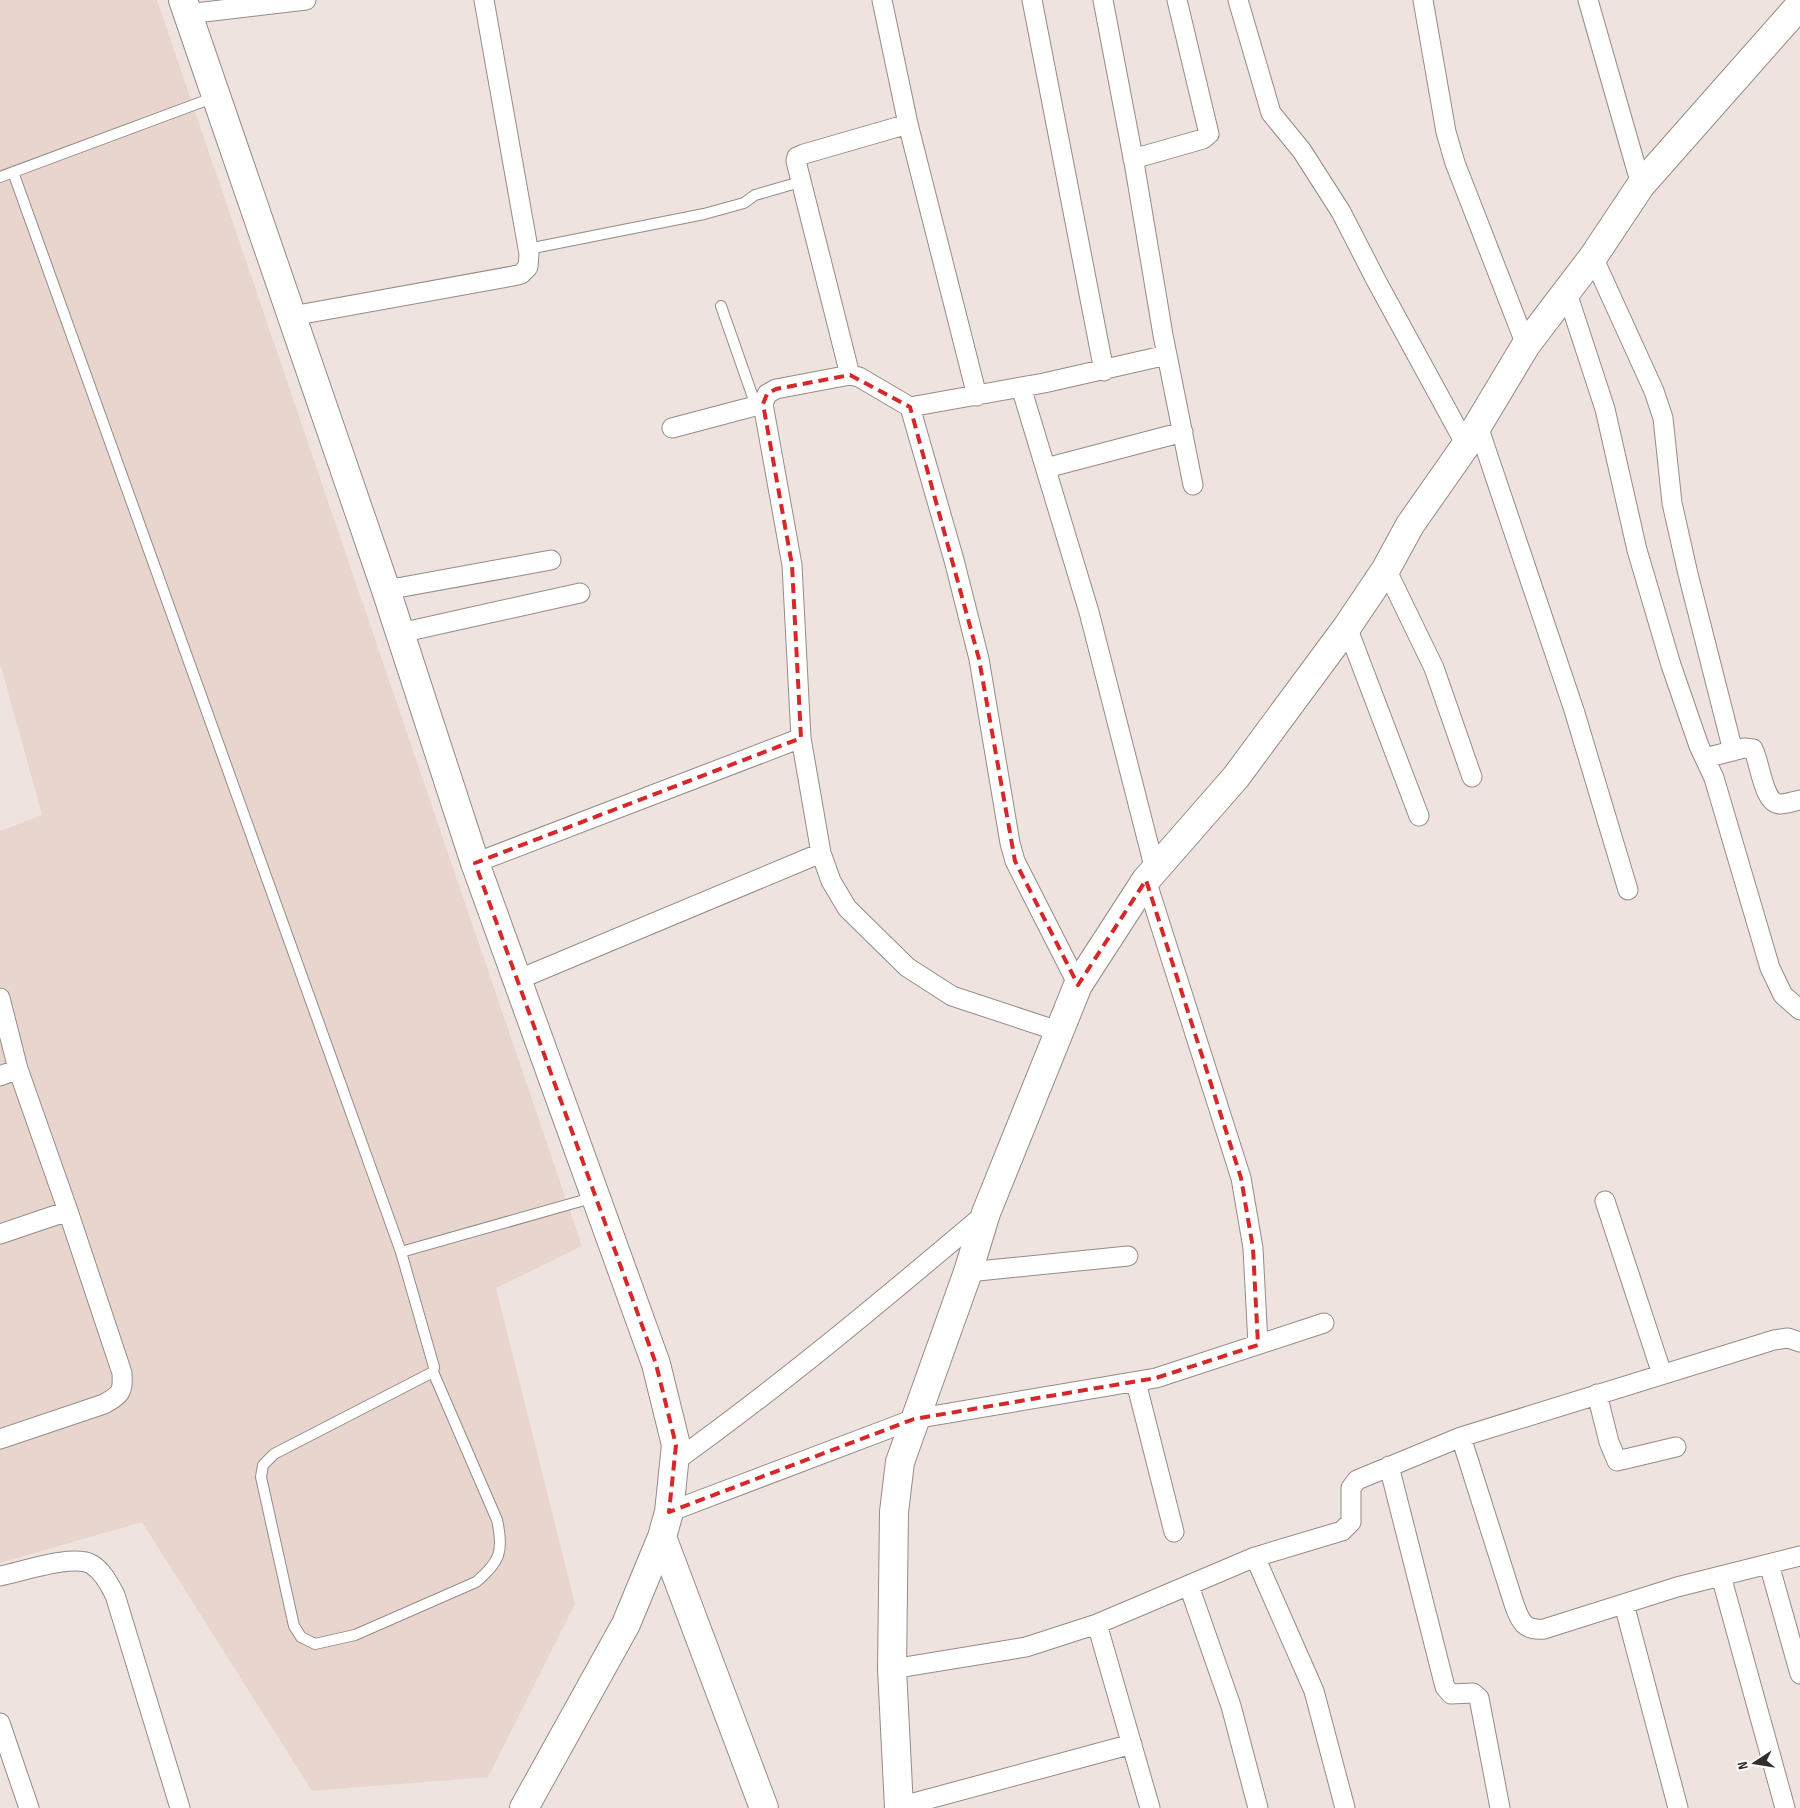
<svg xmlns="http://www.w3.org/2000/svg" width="1800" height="1808" viewBox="0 0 1800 1808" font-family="'Sofia Sans Condensed',sans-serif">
<rect width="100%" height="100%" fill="#eee3de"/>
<!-- built -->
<path fill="#e8d6ce" d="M0,0H157L582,1246L496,1288L575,1604L488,1777L312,1791L142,1522L0,1563V831L42,815L0,663Z"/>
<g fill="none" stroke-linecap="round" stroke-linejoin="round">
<defs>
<path id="lane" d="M13,172L401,1252L434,1367L433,1372L274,1454L263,1465L261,1477L294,1626L301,1637L315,1644L355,1635L476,1582C500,1562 504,1551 497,1520L433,1372
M0,177L215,97
M528,249L704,214L744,203L755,195L800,182
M721,306L756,406
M401,1252L595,1197"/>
<path id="street" d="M882,0L908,124L977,396
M1032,0L1104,371
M1103,0L1135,168L1163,335L1193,485
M1238,0L1271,113L1302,151L1341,212L1377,282L1466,445
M1423,0L1446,132L1455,163L1526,345
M1588,0L1641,185
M187,14L306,0
M1133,159L1203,139L1209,134L1177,0
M1593,257L1654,391L1663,418L1672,503L1688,574L1733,751
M1567,293L1605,409L1637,550L1671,665L1699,746L1714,778L1770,968L1783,995L1800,1010
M292,316L513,276L521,274L528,267L529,254L484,0
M850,375L796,161L797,157L804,154L908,124
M1021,387L1089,612L1155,870
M910,407L1044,383L1167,355
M1478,426L1574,710L1628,890
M672,428L763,404
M1046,468L1183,432
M1386,569L1434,668L1472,777
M386,590L551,560
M1347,627L1419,816
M400,633L580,593
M1705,758L1744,748L1753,749C1760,761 1763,804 1780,804C1787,804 1794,801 1800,800
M475,863L801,738
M1146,880L1241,1178L1253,1248L1258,1345
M517,980L821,853
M0,998L18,1069L68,1211L122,1373C123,1393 121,1394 104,1404L0,1439
M1058,1031L952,996L907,967L847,908L831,881L821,853L801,738L792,565L763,404L767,394L776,389L850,375L859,377L910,407L954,560L979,659L1010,843L1015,861L1078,985
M0,1076L18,1069
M1605,1201L1662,1374
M0,1234L68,1211
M968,1272L1128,1256
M1136,1382L1174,1532
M1597,1394L1609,1442L1617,1461L1676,1447
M1461,1437L1514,1604C1520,1621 1524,1631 1544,1629L1677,1587L1800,1556
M674,1462C783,1384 884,1299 986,1213
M1389,1466L1445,1687L1451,1694L1473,1693L1479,1698L1500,1808
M669,1512L914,1419L1156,1378L1324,1323
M1255,1557L1314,1691L1345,1808
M1769,1564L1800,1674
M0,1576C21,1572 73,1554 91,1564C103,1571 109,1584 115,1595L180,1808
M1721,1576L1785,1808
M1189,1586L1231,1706L1258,1808
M1624,1604L1678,1808
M1097,1624L1150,1808
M892,1669L1026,1647L1097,1624L1255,1557L1342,1531L1351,1522V1488L1357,1480L1461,1437L1774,1340L1788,1338L1800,1342
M0,1723L29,1808
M899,1807L1132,1744"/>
<path id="secondary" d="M183,0L386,590L475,863L656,1364L676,1445L669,1512L662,1537L626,1624L524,1808
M662,1537L764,1808
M899,1808L892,1669L894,1512L900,1462L968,1272L986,1213L1078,985L1146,880L1236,777L1347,627L1386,569L1410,525L1466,445L1526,345L1593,257L1641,185L1800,5"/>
</defs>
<!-- lane casing -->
<use href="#lane" stroke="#958b87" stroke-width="12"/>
<!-- street casing -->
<use href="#street" stroke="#958b87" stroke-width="21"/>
<!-- secondary casing -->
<use href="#secondary" stroke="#958b87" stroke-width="30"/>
<!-- lane -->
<use href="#lane" stroke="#fff" stroke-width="10"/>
<!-- street -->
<use href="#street" stroke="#fff" stroke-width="19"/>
<!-- secondary -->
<use href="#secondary" stroke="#fff" stroke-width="28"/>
</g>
<!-- marked area -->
<path fill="none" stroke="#d62828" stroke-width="4" stroke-dasharray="10 6" stroke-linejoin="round" d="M850,375L910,407L979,659L1015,861L1078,985L1146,880L1241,1178L1253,1248L1258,1345L1156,1378L914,1419L669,1512L676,1445L656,1364L475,863L801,738L792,565L763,404L767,394L776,389Z"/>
<!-- north arrow -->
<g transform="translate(1755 1763) rotate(258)" stroke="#ffffff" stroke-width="4" paint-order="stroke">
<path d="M0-4L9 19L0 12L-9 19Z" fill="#322e2c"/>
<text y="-8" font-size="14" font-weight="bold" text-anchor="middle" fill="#322e2c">N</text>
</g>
</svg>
